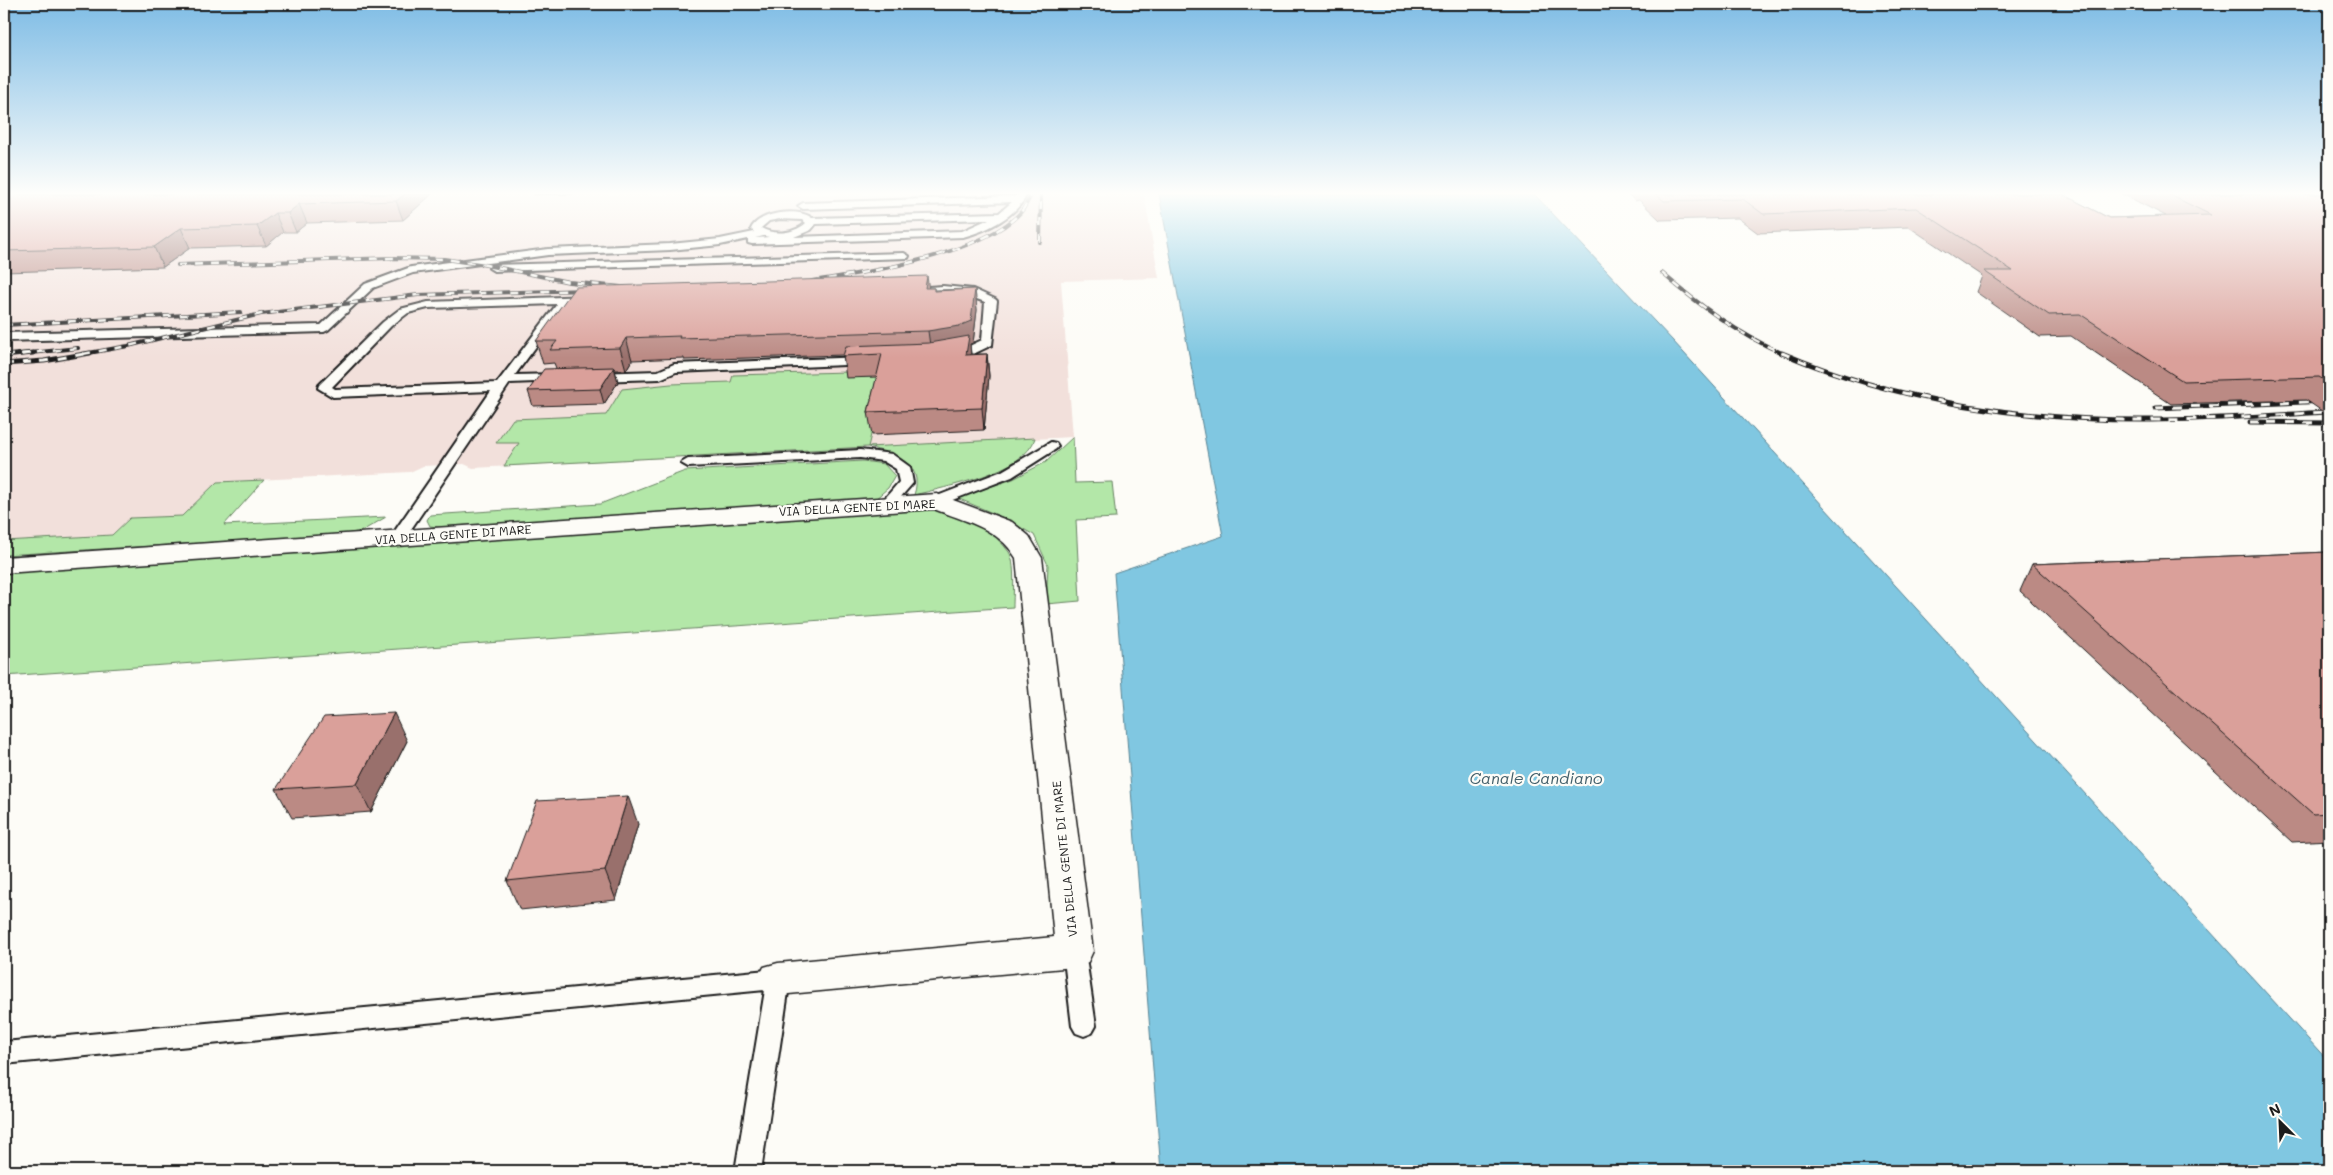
<svg xmlns="http://www.w3.org/2000/svg" width="2333" height="1175" viewBox="0 0 2333 1175" font-family="Mali,sans-serif">
<rect width="100%" height="100%" fill="#fdfcf7"/>
<filter id="ink" filterUnits="userSpaceOnUse"><feTurbulence type="fractalNoise" baseFrequency=".02" numOctaves="2"/><feDisplacementMap in="SourceGraphic" scale="10" xChannelSelector="R" yChannelSelector="G"/><feConvolveMatrix kernelMatrix="1 2 1 2 8 2 1 2 1" color-interpolation-filters="sRGB"/></filter>
<g filter="url(#ink)">
<!-- built -->
<path fill="#f2e0db" d="M4,194H1144L1159,278L1061,281L1073,437L473,468L464,464L423,466L410,472L217,482L183,516L130,518L112,535L4,541Z"/>
<!-- green -->
<path fill="#b3e7a8" stroke="#688262" d="M848,372L885,376L868,447L1035,438C1026,472 945,487 914,495C925,462 893,454 868,447L504,466L519,443H496L513,419L606,415L622,389L671,384L731,382L733,375Z
M1073,437L1075,483L1112,482L1116,518L1076,520L1080,601L1046,604L1048,565L1034,535L1002,517L957,498L1013,479L1046,462Z
M863,461L884,464L895,476L888,488L874,500L438,527L430,526L427,520L430,515L600,504L685,471Z
M264,480L224,525L386,517L362,531L345,534L4,555V541L112,535L130,518L182,516L217,482Z
M943,508C965,518 995,531 1009,552C1016,562 1013,593 1013,607L4,676V571Z"/>
<!-- water -->
<path fill="#80c7e1" stroke="#588392" d="M1159,194H1534L1673,341L2329,1062V1171H1161L1114,573L1223,536Z"/>
<g fill="none" stroke-linecap="round" stroke-linejoin="round">
<defs>
<path id="service" d="M1017,194H1027C1017,216 987,231 963,237L752,244L748,243V239L720,245L670,250L548,255L413,273L373,288L328,330L324,332L4,341V333L321,325L365,284L411,267L548,249L670,244L720,239L754,232L751,229C758,212 799,207 812,218L999,213L1012,202L803,209L798,206L803,203L1016,196ZM780,219L802,220L806,223C795,233 775,236 761,228L769,221ZM989,219L962,231L794,237L811,230L816,224ZM764,236L769,237L755,238Z
M904,253L909,256L908,258L494,271L489,268L494,265Z
M943,286L973,289L995,299L997,301L992,345L969,356L946,359L944,356L946,353L961,350L982,340L985,302L963,294H912L906,291L912,288Z
M588,296L594,299L592,301L568,303L515,375L557,374L563,378L561,381L510,383L403,541H393L390,538L491,391L333,397L318,388L319,385L383,322L400,309L428,302ZM557,304L497,383L335,389L332,387L391,326L408,313L428,308Z
M865,357L869,358L871,361L869,364L676,372L660,379L594,381L588,377L594,373L658,371L674,364Z
M1051,442L1056,443L1058,446L1056,449L1012,477L942,504L937,505L930,501L932,498L1002,471Z
M860,450L892,454L910,467L913,483L892,507L887,508L880,504L899,482L896,469L883,461L860,458L688,467L681,463L688,459Z
M1074,942L1082,944L1085,951L1096,1026L1092,1033L1084,1036L1076,1033L1072,1026L1063,951L1066,944Z
M778,969L786,972L790,979L761,1171H735L765,990L4,1064V1042Z"/>
<path id="minor" d="M937,494L1012,522L1029,536L1042,558L1093,951L1088,962L1074,967L778,995L764,991L758,979L764,967L778,963L1054,937L1016,558C999,528 964,521 934,509L4,573V557Z"/>
</defs>
<!-- service casing -->
<use href="#service" stroke="#1c1c1c" stroke-width="4"/>
<!-- minor casing -->
<use href="#minor" stroke="#1c1c1c" stroke-width="3"/>
<!-- service -->
<use href="#service" fill="#fdfcf7" fill-rule="evenodd"/>
<!-- minor -->
<use href="#minor" fill="#fdfcf7" fill-rule="evenodd"/>
<defs>
<path id="rail-far1" d="M1040,242L1041,194
M178,265L391,258L444,259L486,265L569,282L621,287
M1662,273C1700,306 1738,334 1784,354
M812,281C867,273 982,254 1020,213C1025,208 1028,200 1032,194
M4,325L241,312
M21,354L78,348
M83,354L128,346L261,314L418,295L587,290"/>
<path id="rail" d="M1782,353C1897,402 2027,421 2151,420C2211,420 2270,415 2329,412
M4,356L33,353
M4,364L44,361L90,353
M2155,408L2329,401
M2250,422L2329,423"/>
</defs>
<!-- rail-far1 casing -->
<use href="#rail-far1" stroke="#1c1c1c" stroke-width="4"/>
<!-- rail casing -->
<use href="#rail" stroke="#1c1c1c" stroke-width="5"/>
<!-- rail-far1 -->
<use href="#rail-far1" stroke="#fdfcf7" stroke-width="2.5" stroke-dasharray="8" stroke-linecap="butt"/>
<!-- rail -->
<use href="#rail" stroke="#fdfcf7" stroke-width="3" stroke-dasharray="9" stroke-linecap="butt"/>
</g>
<!-- wall -->
<path fill="#bb8a84" stroke="#1c1c1c" d="M4,194H432L403,220L307,223L296,232H283L266,246L190,248L163,267L4,272Z
M534,194H573L534,195Z
M1628,194H2062L2109,218L2166,216L2122,194H2329V416L2306,400L2171,404L2071,336L2040,337L1976,292L1982,276L1909,227L1758,233L1738,218L1660,220L1639,200L1635,201Z
M929,288H934V290L975,289L977,310L973,343L970,344L971,354H987L989,376L984,430L872,435L868,412L877,377L846,378L843,355L684,360V358L632,360L626,370H615L618,382L604,404L533,406L528,391L556,368L554,363L543,364L536,341Z
M2329,552V840L2292,842L2020,591L2032,564Z
M407,741L371,812L292,818L276,789Z
M638,824L616,900L520,910L507,881Z"/>
<!-- shaded-wall -->
<path fill="#99706c" stroke="#1c1c1c" d="M405,194H432L403,220L396,201Z
M299,204L307,223L296,232L288,213Z
M275,213L283,232L266,246L257,226Z
M181,228L190,248L163,267L154,247Z
M927,276L930,297L925,288Z
M975,289L977,310L973,343L970,344L971,357L931,353L928,331Z
M626,338L632,360L626,370L620,348Z
M987,354L989,376L984,430L982,408Z
M614,367L618,382L604,404L600,389Z
M394,713L407,741L371,812L357,784Z
M628,796L638,824L616,900L605,871Z"/>
<!-- building -->
<path fill="#daa09a" stroke="#1c1c1c" d="M4,194H405L396,201L299,204L288,213H275L257,226L181,228L154,247L4,251Z
M1656,194H2062L2109,218L2211,215L2168,194H2329V383L2319,377L2183,381L2080,314L2049,315L1984,271H2013L1916,208L1763,214L1743,199L1664,201Z
M927,276L925,288H934V291L975,289L971,321L959,326L928,331L679,338L680,336L626,338L620,348L550,350L557,341H536L575,287Z
M969,336L966,355L987,354L982,408L868,412L882,354L843,356L846,346L929,343Z
M614,367L600,389L528,391L544,369Z
M2329,552V813L2313,814L2032,564Z
M394,713L357,784L276,789L324,717Z
M628,796L605,871L507,881L537,801Z"/>
</g>
<!-- sky -->
<linearGradient id="sky" x2="0" y2="1"><stop stop-color="#7ebce5"/><stop offset="0.54" stop-color="#fefefb"/><stop offset="1" stop-color="#fefefb" stop-opacity="0"/></linearGradient>
<rect width="2333" height="358" fill="url(#sky)"/>
<g text-anchor="middle" dominant-baseline="central" stroke-width="4.5" stroke-linejoin="round" paint-order="stroke">
<!-- street labels -->
<g font-size="12" fill="#1c1c1c" stroke="#fdfcf7">
<text transform="translate(857 507) rotate(-3)">VIA DELLA GENTE DI MARE</text>
<text transform="translate(453 534) rotate(-4)">VIA DELLA GENTE DI MARE</text>
<text transform="translate(1064 859) rotate(-96)">VIA DELLA GENTE DI MARE</text>
</g>
<!-- near-water labels -->
<g font-size="16" font-style="italic" fill="#44606b" stroke="#fdfcf7">
<text x="1536" y="777">Canale Candiano</text>
</g>
</g>
<!-- margin -->
<rect width="2333" height="1175" fill="none" stroke="#fdfcf7" stroke-width="20"/>
<rect x="10" y="10" width="2313" height="1155" fill="none" stroke="#1c1c1c" stroke-width="2" filter="url(#ink)"/>
<!-- north arrow -->
<g transform="translate(2280 1122) rotate(336)" stroke="#fdfcf7" stroke-width="4" paint-order="stroke">
<path d="M0-4L9 19L0 12L-9 19Z" fill="#1c1c1c"/>
<text y="-8" font-size="14" font-weight="bold" text-anchor="middle" fill="#1c1c1c">N</text>
</g>
</svg>
